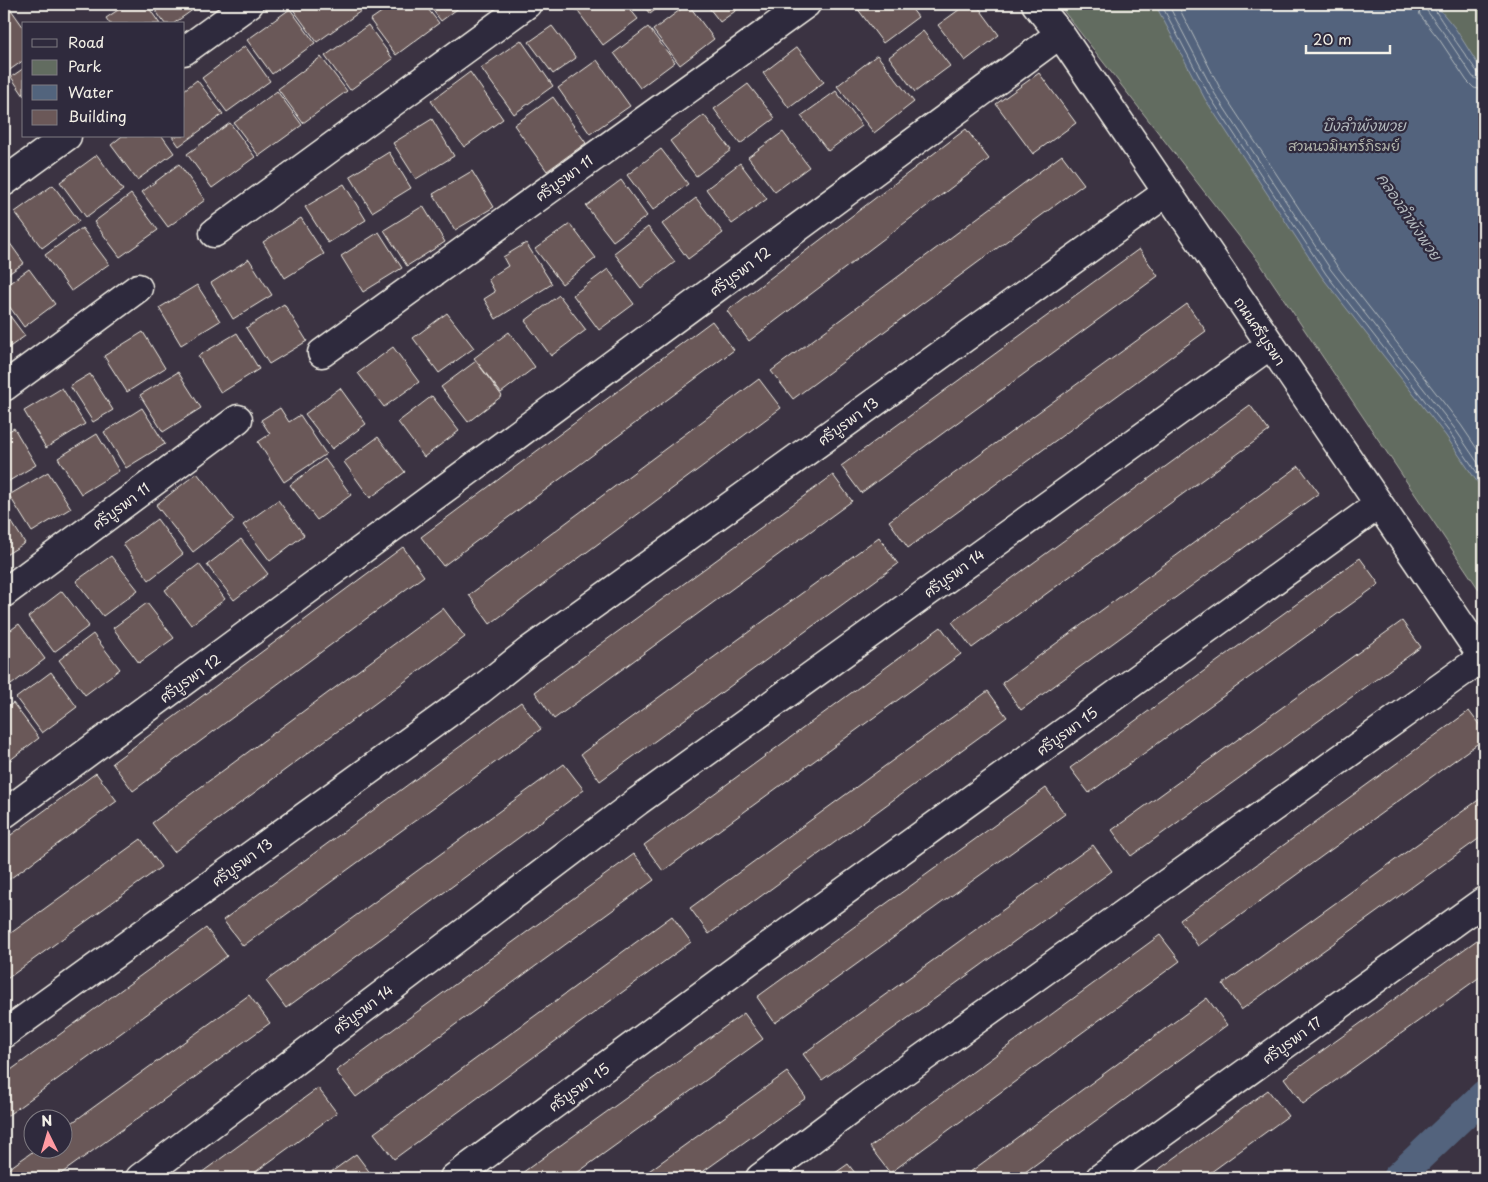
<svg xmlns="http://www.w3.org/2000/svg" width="1488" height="1182" viewBox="0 0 1488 1182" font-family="'Playpen Sans','Playpen Sans Thai',sans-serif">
<rect width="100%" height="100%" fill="#3b3342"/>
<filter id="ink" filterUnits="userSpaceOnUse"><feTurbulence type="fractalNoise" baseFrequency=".02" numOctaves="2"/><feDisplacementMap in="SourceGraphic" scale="10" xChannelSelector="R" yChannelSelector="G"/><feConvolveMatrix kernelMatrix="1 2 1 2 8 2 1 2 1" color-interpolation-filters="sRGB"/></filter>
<g filter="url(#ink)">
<!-- green -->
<path fill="#626c60" stroke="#abaea4" d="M1058,4H1484V597L1259,262Z"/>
<!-- water -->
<path fill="#52647d" stroke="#939ca8" d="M1155,4H1435L1455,28L1484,74V492L1446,436L1322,277L1205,99Z"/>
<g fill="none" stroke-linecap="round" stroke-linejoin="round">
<!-- shore -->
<path stroke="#b3b9bd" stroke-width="1" d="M1161,4L1210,97L1326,274L1450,433L1484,483
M1168,4L1215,94L1331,270L1455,429L1484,472
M1177,4L1221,90L1337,266L1461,425L1484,459
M1418,4L1420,15L1439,39L1467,81L1474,88L1484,90
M1425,4L1427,11L1445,35L1473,77L1484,82
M1432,4C1432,9 1472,64 1478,73L1484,76"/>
<!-- canal -->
<path stroke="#52647d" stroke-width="30" d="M1397,1178L1484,1095"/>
</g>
<!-- building -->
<path fill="#6b5858" stroke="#f4f1e8" d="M4,4H7L24,28V60L4,74Z
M127,4H146L160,24H110L106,18Z
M151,4H201L173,24H165Z
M298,4H355L361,11L317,42L292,8Z
M393,4H424L439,23L396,55L370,20Z
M428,4H464L441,21Z
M584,4H626L638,19L603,45L576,9Z
M642,4H663L650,14Z
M688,4L714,39L680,65L653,30Z
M706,4H745L720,22Z
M863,4H908L918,17L883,43L857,8Z
M967,4H976L999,35L965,61L938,25Z
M290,9L315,43L272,74L247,40Z
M368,25L393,59L350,90L325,56Z
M552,26L576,58L553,74L529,42Z
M648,27L675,62L640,88L614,53Z
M923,31L950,66L915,92L889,57Z
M521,40L553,86L514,114L481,68Z
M245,46L270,81L227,112L202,78Z
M797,47L824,82L789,108L763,73Z
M877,55L914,102L874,133L837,86Z
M321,57L347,91L303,123L278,89Z
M597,60L630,106L590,134L558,88Z
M24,68V96L11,77Z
M470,72L503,119L464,147L431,101Z
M1039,73L1076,123L1033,154L996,104Z
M197,80L223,114L179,146L172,136H184V90Z
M748,84L775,118L740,144L714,109Z
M277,91L302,125L259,156L234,123Z
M836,91L862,126L828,151L801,116Z
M553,97L586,143L547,171L514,125Z
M704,115L731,150L696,176L670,141Z
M432,119L454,156L416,179L393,143Z
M230,123L255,157L212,188L187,154Z
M966,129L989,159L749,341L727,311Z
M783,132L809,167L775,192L748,157Z
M122,136H162L174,153L137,180L111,145Z
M661,149L688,184L653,210L627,175Z
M389,152L411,188L372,212L350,176Z
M97,155L123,190L86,217L60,182Z
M1062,155L1084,184L793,399L771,371Z
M740,163L767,199L732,224L706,189Z
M179,164L205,200L168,227L142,192Z
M472,171L494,207L455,230L433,194Z
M621,180L647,216L613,241L586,206Z
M344,184L366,220L328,243L305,207Z
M53,185L79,221L42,248L15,212Z
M131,194L158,230L120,257L94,222Z
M696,198L723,233L688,259L662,224Z
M423,206L445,242L407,266L384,230Z
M301,218L324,254L285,278L263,242Z
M570,224L596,258L562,284L535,249Z
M648,227L675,262L641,288L614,253Z
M82,228L109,264L71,291L45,255Z
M379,232L402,268L363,292L341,256Z
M4,235L24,263L4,277Z
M526,243L552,284L496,319L484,299L495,292L488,279L508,266L503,257Z
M1139,249L1158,276L861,493L841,466Z
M249,259L272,295L233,319L211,283Z
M29,269L55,304L24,327L4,299V287Z
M608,269L634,304L599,330L573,295Z
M197,285L220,321L181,345L159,308Z
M559,295L586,330L551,356L525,321Z
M284,304L307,341L269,364L246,328Z
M1187,304L1206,331L908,548L889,521Z
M4,308L25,336L4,351Z
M447,313L474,348L439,373L413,338Z
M712,321L734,350L443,566L421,537Z
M143,332L165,368L127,392L104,356Z
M509,332L535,367L501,393L474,358Z
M237,333L259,369L221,393L198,356Z
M393,347L419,382L384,407L358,373Z
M476,361L502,396L468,422L441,387Z
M178,372L201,408L163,432L140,395Z
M90,374L113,410L93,422L70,386Z
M759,379L781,408L490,624L469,595Z
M62,388L85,424L46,448L24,411Z
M340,388L366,424L332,449L305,414Z
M432,396L459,431L424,457L398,422Z
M1250,405L1269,431L972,648L952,622Z
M142,408L165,444L126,468L104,432Z
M280,408L289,422L300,415L326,454L284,482L258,442L270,434L261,420Z
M14,428L36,465L4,484V434Z
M97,434L119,471L81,494L58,458Z
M378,437L405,472L370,498L344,462Z
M325,459L351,495L317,520L290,485Z
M1299,466L1319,493L1021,710L1002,683Z
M48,472L71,508L32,532L9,495Z
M197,473L234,520L193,552L156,505Z
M833,475L852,501L554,719L535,692Z
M278,500L304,535L270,561L243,525Z
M4,510L25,543L4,556Z
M157,519L183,554L149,580L123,544Z
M879,537L898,564L600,781L581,754Z
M241,539L268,574L234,600L207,565Z
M403,547L424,576L133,791L112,763Z
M111,556L138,590L103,616L76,581Z
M1360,558L1379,584L1089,793L1070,768Z
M199,564L225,599L191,625L165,590Z
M62,591L89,626L54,652L28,617Z
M147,603L174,638L139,663L113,628Z
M443,608L465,637L174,852L152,823Z
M1402,621L1421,647L1131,856L1112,830Z
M19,624L45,659L11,685L4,676V635Z
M941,627L961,654L663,871L644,845Z
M93,634L120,669L85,695L59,660Z
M51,672L77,707L42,733L16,698Z
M988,691L1007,717L709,934L690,908Z
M521,702L541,729L243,946L223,920Z
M13,703L39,738L5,764L4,710Z
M1469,711L1484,731V739L1198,946L1180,920Z
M564,764L584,790L286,1008L266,981Z
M96,773L117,801L4,883V840Z
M1046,788L1065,814L775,1023L757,997Z
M1484,796V835L1241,1010L1223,984Z
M141,839L161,867L4,981V938Z
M1093,845L1112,871L822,1080L803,1054Z
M634,854L654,880L356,1097L336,1071Z
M672,916L691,942L394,1159L374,1133Z
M206,928L227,956L4,1118V1075Z
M1160,935L1180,961L890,1173L870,1147Z
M1484,935V974L1303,1104L1284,1078Z
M249,995L270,1023L55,1178H4V1172L35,1150H62V1130Z
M1207,998L1227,1025L1017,1178H962Z
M744,1013L763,1039L570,1178H515Z
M787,1072L806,1098L694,1178H639Z
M318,1088L337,1113L247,1178H194Z
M1268,1090L1288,1116L1203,1178H1147Z
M356,1154L374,1178H323Z
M848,1164L859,1178H828Z"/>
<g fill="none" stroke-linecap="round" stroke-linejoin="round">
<defs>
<path id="minor" d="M1036,4L1060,34L1484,659
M184,51L249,4
M4,182L67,136
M214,233L527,4
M322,353L806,4
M4,387L138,288
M4,593L238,419
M4,814L1060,34
M4,1034L480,690L530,650L1166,193
M140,1178L638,801L1270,345
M454,1178L755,956L1378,505
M760,1178L857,1105L1483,657
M1100,1178L1484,901"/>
</defs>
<!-- minor casing -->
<use href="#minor" stroke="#f4f1e8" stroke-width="31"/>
<!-- minor -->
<use href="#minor" stroke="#2f2a3d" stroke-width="28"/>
</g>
</g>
<g text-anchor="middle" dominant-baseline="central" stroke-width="4.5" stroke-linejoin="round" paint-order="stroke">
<!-- park labels -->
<g font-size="14" fill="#b2b5ab" stroke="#2f2a3d">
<text x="1344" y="145">สวนนวมินทร์ภิรมย์</text>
</g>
<!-- street labels -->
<g font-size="14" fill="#f4f1e8" stroke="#2f2a3d">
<text transform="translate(564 178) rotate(-36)">ศรีบูรพา 11</text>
<text transform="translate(740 271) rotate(-37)">ศรีบูรพา 12</text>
<text transform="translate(1260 331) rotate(56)">ถนนศรีบูรพา</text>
<text transform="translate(848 421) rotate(-36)">ศรีบูรพา 13</text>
<text transform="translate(121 506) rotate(-37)">ศรีบูรพา 11</text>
<text transform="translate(954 573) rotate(-36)">ศรีบูรพา 14</text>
<text transform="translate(190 678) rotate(-36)">ศรีบูรพา 12</text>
<text transform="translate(1067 731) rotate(-36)">ศรีบูรพา 15</text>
<text transform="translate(242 862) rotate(-36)">ศรีบูรพา 13</text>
<text transform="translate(363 1009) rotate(-37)">ศรีบูรพา 14</text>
<text transform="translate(1292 1040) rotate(-36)">ศรีบูรพา 17</text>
<text transform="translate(579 1087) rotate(-36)">ศรีบูรพา 15</text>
</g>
<!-- water labels -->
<g font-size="15" font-style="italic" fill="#b3b9bd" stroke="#2f2a3d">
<text x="1364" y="124">บึงลำพังพวย</text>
<text transform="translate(1410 216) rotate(56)">คลองลำพังพวย</text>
</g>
</g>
<!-- margin -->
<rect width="1488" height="1182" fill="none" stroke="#2f2a3d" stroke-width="20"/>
<rect x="10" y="10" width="1468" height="1162" fill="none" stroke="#f4f1e8" stroke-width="2" filter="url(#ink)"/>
<!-- legend -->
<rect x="22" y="22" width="162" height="115" fill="#2f2a3d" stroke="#7e7a81"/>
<rect x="32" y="39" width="25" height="8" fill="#2f2a3d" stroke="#7e7a81"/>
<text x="68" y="48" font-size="15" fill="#f4f1e8">Road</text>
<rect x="32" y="60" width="25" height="15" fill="#626c60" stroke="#7e7a81"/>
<text x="68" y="72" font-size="15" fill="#f4f1e8">Park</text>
<rect x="32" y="85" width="25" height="15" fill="#52647d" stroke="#7e7a81"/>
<text x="68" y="98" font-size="15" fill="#f4f1e8">Water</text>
<rect x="32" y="110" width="25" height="15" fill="#6b5858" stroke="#7e7a81"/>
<text x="68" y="122" font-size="15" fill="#f4f1e8">Building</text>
<!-- north arrow -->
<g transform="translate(48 1134) rotate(355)"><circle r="24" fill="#2f2a3d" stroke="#7e7a81"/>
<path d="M0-4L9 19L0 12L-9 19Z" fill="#ff9aa2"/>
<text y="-8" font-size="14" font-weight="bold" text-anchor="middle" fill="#f4f1e8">N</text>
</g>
<!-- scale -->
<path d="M1306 45v8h84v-8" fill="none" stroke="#f4f1e8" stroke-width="2.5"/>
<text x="1313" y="45" font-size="15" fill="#f4f1e8" stroke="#2f2a3d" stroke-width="4" paint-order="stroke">20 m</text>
</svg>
